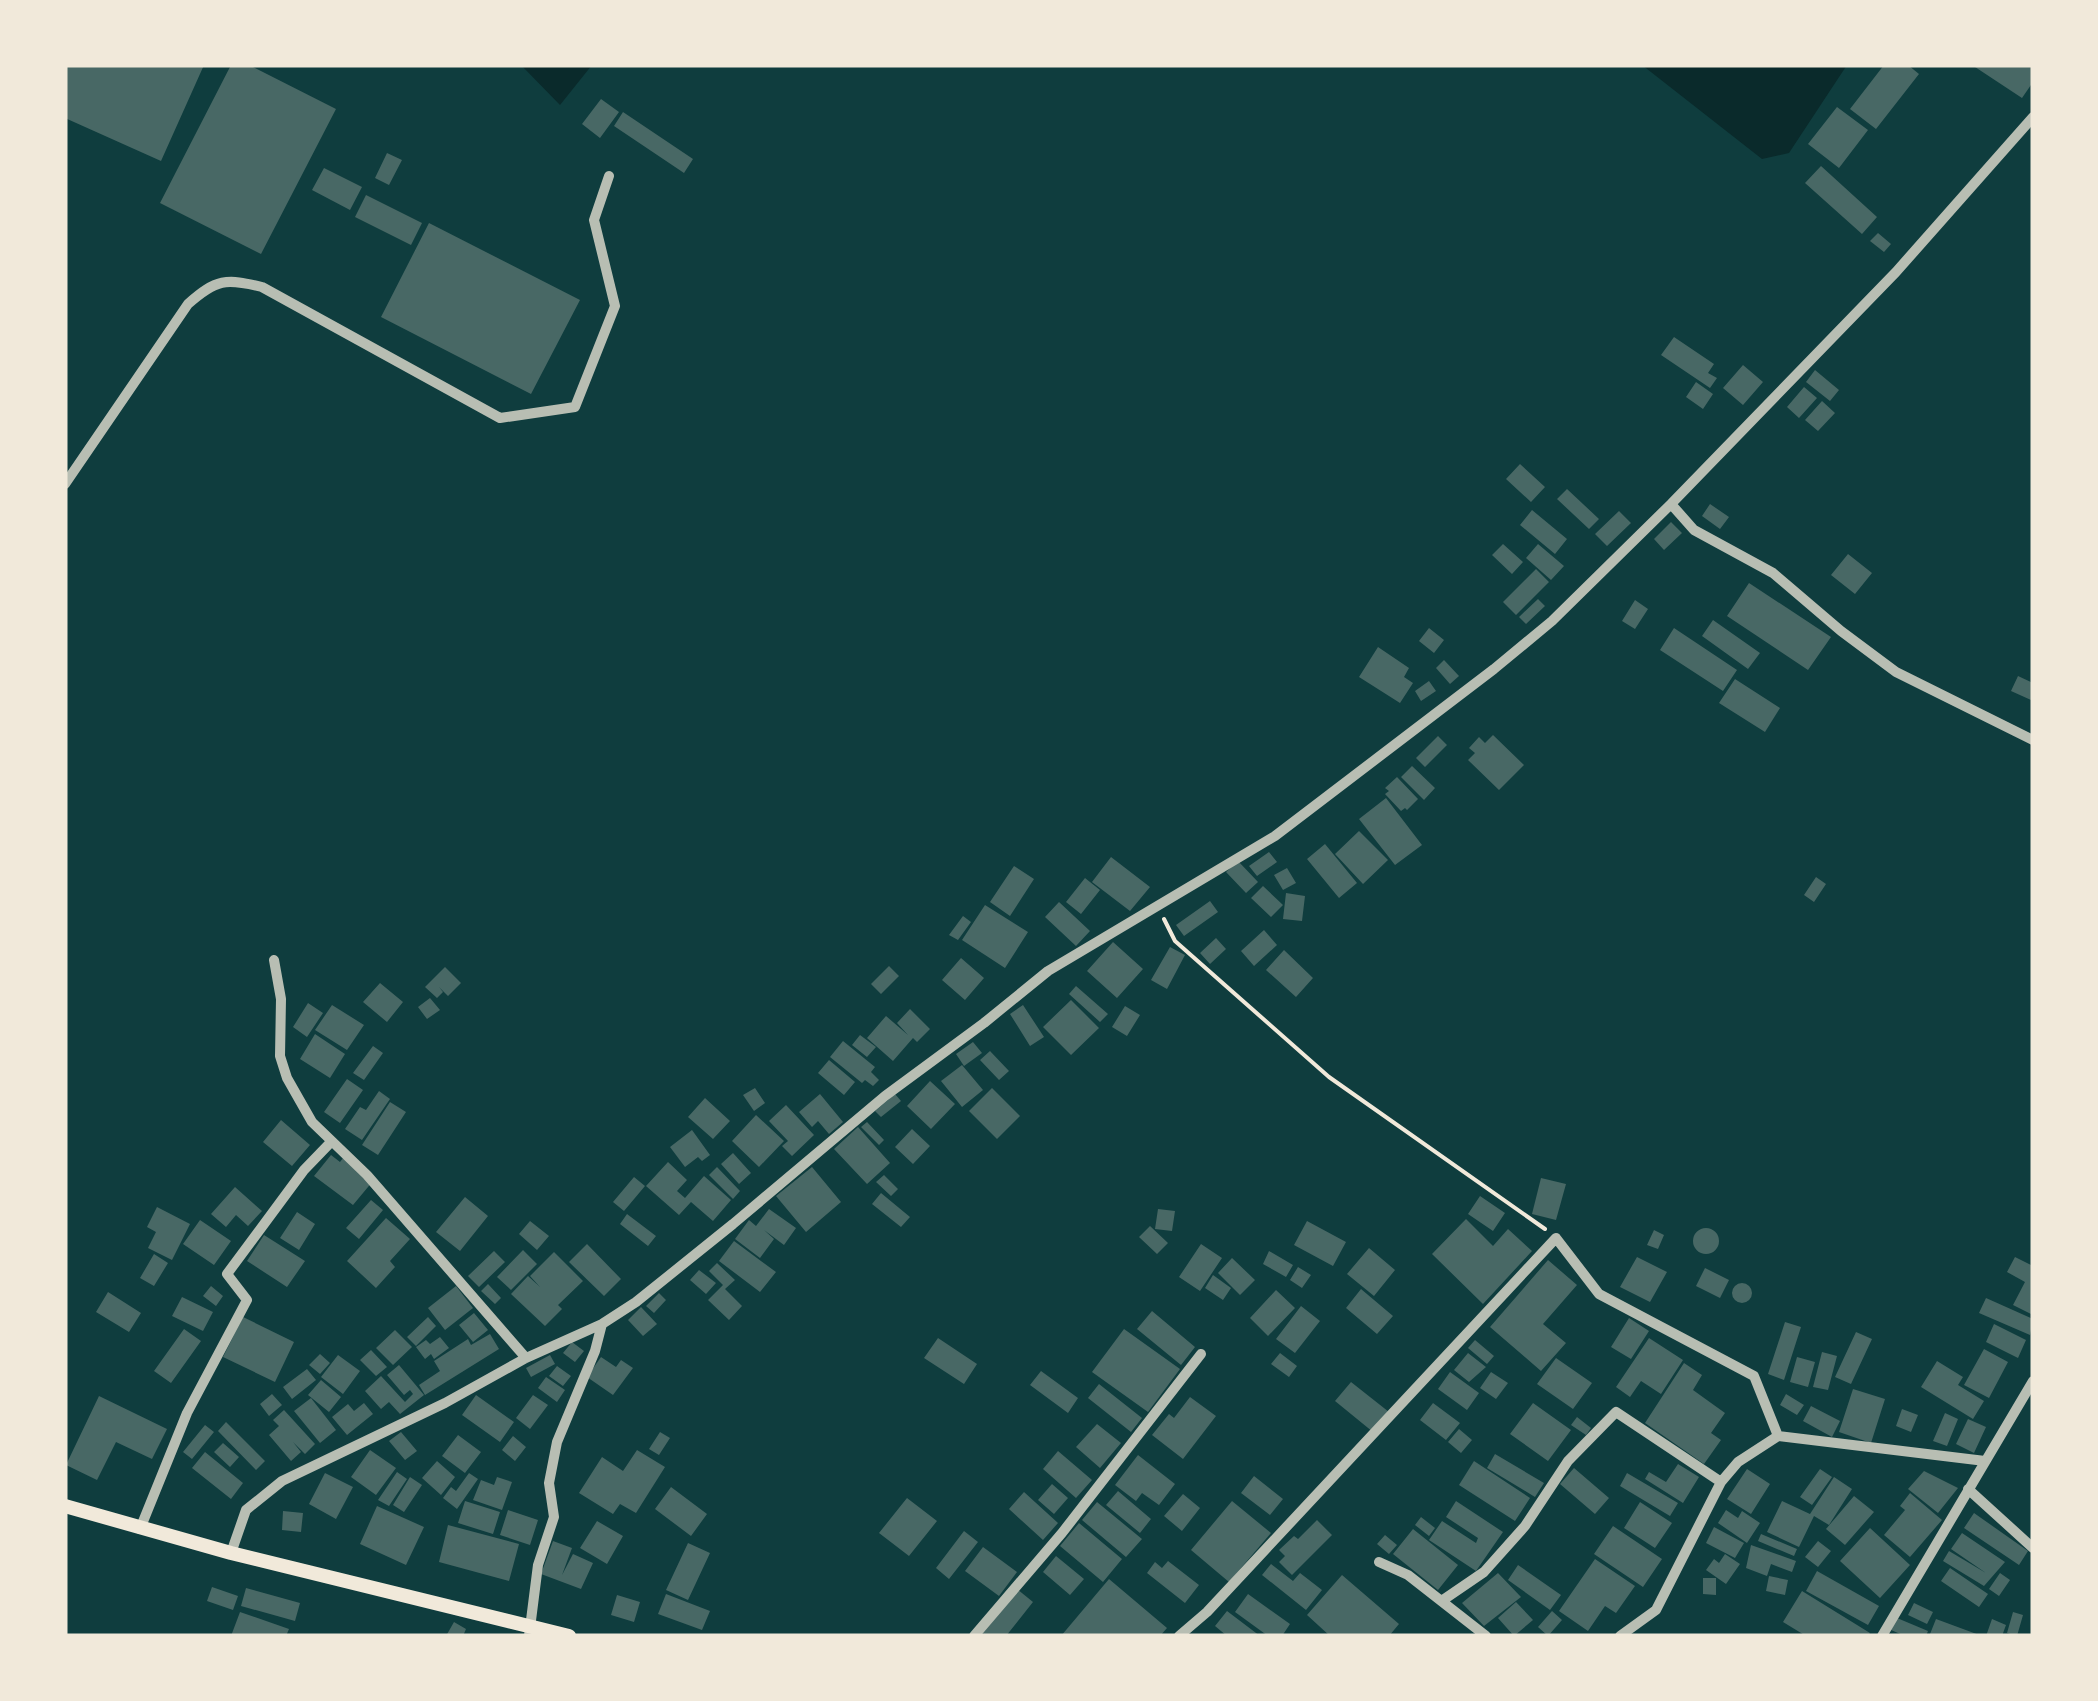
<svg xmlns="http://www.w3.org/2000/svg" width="2098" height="1701" viewBox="0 0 2098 1701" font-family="'DejaVu Sans',sans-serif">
<rect width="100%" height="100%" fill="#0f3d3e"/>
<!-- water -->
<path fill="#0a2a2b" d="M521,65H592L560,105Z
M1642,65H1847L1789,153L1762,159Z"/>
<!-- building -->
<path fill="#486865" d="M65,65H204L161,161L65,118Z
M231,65H249L336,109L261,254L160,203Z
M1884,65H1908L1919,74L1876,129L1850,109Z
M1972,65H2033V82L2022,98Z
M601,99L619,112L600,138L582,124Z
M1837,107L1868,130L1839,168L1808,144Z
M623,112L693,159L684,173L614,126Z
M387,153L402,160L389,185L375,178Z
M1821,166L1877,217L1862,234L1805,183Z
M324,168L362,187L350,210L312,190Z
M366,195L422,223L411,245L355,217Z
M429,223L580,300L531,394L381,317Z
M1878,233L1891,244L1884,252L1870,241Z
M1674,337L1714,364L1708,373L1717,378L1710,388L1661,355Z
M1743,365L1763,382L1743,405L1723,388Z
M1815,370L1839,390L1830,401L1806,382Z
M1696,382L1713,394L1703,409L1686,397Z
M1804,387L1817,398L1799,418L1787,407Z
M1822,401L1835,413L1818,431L1805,420Z
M1520,464L1545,487L1531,502L1506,479Z
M1567,489L1599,519L1589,529L1557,499Z
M1710,504L1729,517L1720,529L1702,516Z
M1532,510L1567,539L1555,554L1520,525Z
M1619,511L1631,523L1607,546L1595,534Z
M1671,522L1682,533L1664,550L1654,539Z
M1503,544L1523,562L1512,574L1492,555Z
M1538,544L1564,566L1551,580L1526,558Z
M1848,554L1872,573L1855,594L1831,575Z
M1536,569L1549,582L1516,615L1503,602Z
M1749,583L1831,637L1808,670L1727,616Z
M1538,599L1545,606L1526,624L1519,617Z
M1635,600L1648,609L1635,629L1622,621Z
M1713,620L1760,653L1748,669L1702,636Z
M1429,628L1444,640L1434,653L1419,641Z
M1674,628L1737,670L1723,691L1660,650Z
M1378,647L1409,668L1404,677L1413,683L1400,703L1359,677Z
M1444,660L1459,676L1450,684L1436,668Z
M2018,676L2033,683L2031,700L2011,691Z
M1735,679L1780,708L1765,732L1719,703Z
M1429,681L1436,691L1421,701L1415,691Z
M1493,735L1524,765L1499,790L1468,760L1475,753L1469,748L1479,737L1485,743Z
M1438,736L1447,745L1425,767L1416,758Z
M1412,766L1435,788L1424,800L1401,777Z
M1397,777L1418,799L1407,810L1405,808L1401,811L1385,794L1389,791L1385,788Z
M1386,798L1422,845L1395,865L1359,819Z
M1359,831L1388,860L1363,884L1335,854Z
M1325,844L1357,883L1339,898L1307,859Z
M1269,852L1277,862L1257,876L1249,866Z
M1111,857L1150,887L1130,911L1092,882Z
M1238,861L1258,882L1246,893L1226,872Z
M1014,866L1034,879L1010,916L990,902Z
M1287,868L1296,883L1283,890L1274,875Z
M1816,877L1826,884L1814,902L1804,895Z
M1085,878L1100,890L1081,914L1066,902Z
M1263,886L1283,905L1271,917L1251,898Z
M1286,893L1305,896L1302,921L1283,919Z
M1210,901L1218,912L1184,936L1176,925Z
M1059,902L1090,931L1076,946L1045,917Z
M985,905L1028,932L1005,968L962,940Z
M963,916L971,922L958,940L949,935Z
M1264,930L1277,945L1254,966L1241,951Z
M1216,938L1226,949L1210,964L1200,953Z
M1113,942L1143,969L1117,998L1087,971Z
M1170,947L1185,955L1167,989L1151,980Z
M1284,950L1313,978L1296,997L1266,970Z
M961,958L984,978L965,1000L942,980Z
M889,966L899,976L881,994L871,984Z
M445,967L461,983L448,996L439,987L443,992L437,998L425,987Z
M380,983L403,1002L387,1022L363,1002Z
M1076,986L1108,1014L1100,1022L1069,994Z
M430,998L440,1010L427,1019L418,1007Z
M1071,1000L1099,1028L1071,1055L1043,1027Z
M308,1003L323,1013L307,1037L293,1027Z
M332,1005L364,1025L347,1050L315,1030Z
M1023,1005L1044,1037L1030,1046L1010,1014Z
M1125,1006L1140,1015L1127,1036L1112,1027Z
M910,1009L930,1029L917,1042L913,1038L893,1061L867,1038L886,1016L908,1035L897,1023Z
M315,1034L345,1054L330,1078L300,1059Z
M860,1035L876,1047L867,1057L852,1045Z
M843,1041L875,1067L871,1072L879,1080L873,1086L865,1080L862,1083L830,1057Z
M973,1042L982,1053L964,1066L956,1054Z
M373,1046L383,1053L364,1080L353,1073Z
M990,1051L1009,1071L999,1080L980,1060Z
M829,1060L855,1082L844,1095L818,1073Z
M962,1065L983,1090L962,1107L941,1081Z
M347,1079L363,1090L340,1123L324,1112Z
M930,1081L955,1104L931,1129L907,1106Z
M755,1088L765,1103L754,1111L743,1095Z
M992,1088L1020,1116L997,1139L969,1111Z
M379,1091L390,1099L362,1140L345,1129L360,1107L366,1110Z
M820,1094L843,1122L829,1134L818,1121L812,1127L799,1112Z
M895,1094L901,1101L881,1117L875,1111Z
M705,1098L730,1121L713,1139L688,1117Z
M390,1102L406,1112L378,1155L362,1145Z
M786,1105L814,1135L792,1156L782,1146L788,1141L769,1121Z
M756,1115L784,1141L759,1167L732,1141Z
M281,1120L310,1145L292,1166L263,1142Z
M867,1122L884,1140L879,1145L861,1127Z
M858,1127L890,1163L867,1184L834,1149Z
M912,1129L930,1146L913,1164L895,1147Z
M692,1130L710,1155L702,1161L698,1157L685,1167L670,1147Z
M733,1153L751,1173L739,1184L721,1164Z
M331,1155L340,1162L343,1158L373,1181L353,1205L314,1176Z
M668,1162L687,1180L677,1191L685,1198L704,1176L731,1200L713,1221L691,1202L679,1215L646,1186Z
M717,1167L740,1191L733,1199L709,1175Z
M812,1167L841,1202L806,1232L776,1196Z
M884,1175L898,1189L891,1196L876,1182Z
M634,1177L645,1186L624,1211L613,1202Z
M1541,1178L1566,1184L1556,1220L1532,1214Z
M235,1187L262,1211L248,1226L236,1215L226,1227L211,1214Z
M881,1193L910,1217L901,1227L872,1204Z
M1480,1196L1505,1213L1493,1231L1468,1214Z
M465,1197L488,1216L460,1251L436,1232Z
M371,1200L383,1210L359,1239L346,1228Z
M157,1207L190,1224L172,1260L148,1248L156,1232L147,1227Z
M769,1209L796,1228L784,1245L764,1230L774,1239L760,1258L735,1239L749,1220L756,1226Z
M1158,1209L1175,1211L1172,1231L1155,1229Z
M297,1212L315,1224L299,1250L280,1238Z
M627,1214L656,1236L648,1246L620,1224Z
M386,1218L410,1239L390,1261L395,1267L376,1288L347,1261Z
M1466,1219L1493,1246L1508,1229L1532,1251L1483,1304L1432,1254Z
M200,1220L231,1241L214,1265L183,1244Z
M530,1221L549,1236L537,1250L519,1234Z
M1307,1221L1346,1242L1333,1266L1294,1245Z
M1150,1226L1168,1243L1157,1254L1139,1237Z
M1693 1241a13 13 0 1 1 26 0a13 13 0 1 1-26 0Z
M1654,1230L1664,1235L1658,1249L1647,1245Z
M264,1235L305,1261L287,1287L247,1261Z
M734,1241L776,1272L760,1292L719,1261Z
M587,1244L621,1279L604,1296L569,1262Z
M1201,1244L1222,1258L1200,1291L1179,1277Z
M1369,1248L1395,1270L1374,1296L1347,1274Z
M523,1250L537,1264L511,1290L497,1277Z
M494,1251L505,1262L479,1287L468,1276Z
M1269,1251L1293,1265L1286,1277L1263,1264Z
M554,1252L583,1281L558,1305L562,1309L545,1326L511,1294L528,1276L540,1287L530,1276Z
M154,1254L168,1263L154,1286L140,1278Z
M1637,1257L1667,1272L1650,1302L1620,1287Z
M2015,1257L2033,1266V1315L2013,1305L2025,1282L2007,1272Z
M1232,1258L1255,1280L1240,1295L1218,1273Z
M1548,1260L1577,1285L1543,1324L1566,1343L1541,1371L1490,1327Z
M717,1263L735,1280L725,1289L742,1306L729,1320L708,1300L723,1285L709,1271Z
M1298,1267L1311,1275L1302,1288L1290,1280Z
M1705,1268L1729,1280L1720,1298L1696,1286Z
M699,1270L716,1283L706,1294L690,1280Z
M1213,1275L1231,1288L1223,1300L1205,1288Z
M1732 1293a10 10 0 1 1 20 0a10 10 0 1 1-20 0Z
M488,1284L501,1298L495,1304L481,1291Z
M211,1286L223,1296L216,1306L203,1296Z
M456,1286L473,1308L445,1330L428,1308Z
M1361,1289L1393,1316L1377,1334L1346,1308Z
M1276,1290L1295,1308L1268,1336L1250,1318Z
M108,1292L141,1313L129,1332L96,1312Z
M659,1293L666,1300L654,1313L646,1306Z
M182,1297L213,1312L203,1331L172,1316Z
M1986,1298L2033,1319L2030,1335L1979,1313Z
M1301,1306L1320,1321L1295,1353L1276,1339Z
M641,1307L657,1324L643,1336L628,1320Z
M1152,1311L1195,1347L1181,1365L1137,1329Z
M474,1313L488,1330L473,1342L459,1325Z
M243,1317L294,1342L275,1382L223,1357Z
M428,1317L436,1326L416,1346L407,1337Z
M1629,1318L1649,1331L1631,1359L1611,1347Z
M1785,1322L1801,1327L1784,1380L1768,1374Z
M1994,1324L2026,1340L2018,1358L1986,1342Z
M184,1329L201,1341L171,1383L154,1371Z
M1124,1329L1180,1369L1148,1412L1092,1372Z
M395,1330L412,1347L393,1365L376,1348Z
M1856,1332L1872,1339L1851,1384L1835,1377Z
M490,1334L499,1349L425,1395L419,1385L440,1371L434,1361L468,1339L471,1345Z
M440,1337L449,1348L434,1359L431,1354L425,1359L416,1347L426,1340L430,1344Z
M938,1338L977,1364L964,1384L924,1358Z
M1649,1338L1683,1360L1661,1394L1641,1381L1630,1397L1616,1387Z
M1475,1340L1494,1356L1487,1364L1468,1348Z
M572,1342L584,1351L575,1362L563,1353Z
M1984,1349L2008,1362L1989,1398L1964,1385Z
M371,1350L387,1367L376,1376L360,1360Z
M1822,1352L1837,1356L1828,1390L1813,1387Z
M1280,1353L1297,1366L1289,1377L1271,1364Z
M1468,1353L1486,1367L1469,1382L1454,1370Z
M320,1354L330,1363L320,1374L309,1365Z
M338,1355L360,1371L343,1394L321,1377Z
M550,1355L555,1364L531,1377L526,1368Z
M601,1357L616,1367L621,1360L633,1368L613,1395L587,1377Z
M1797,1357L1815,1362L1808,1387L1790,1382Z
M1556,1358L1592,1383L1573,1409L1537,1384Z
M1937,1361L1963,1377L1958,1385L1984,1401L1973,1419L1921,1387Z
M1684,1363L1702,1375L1693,1390L1725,1413L1711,1433L1721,1440L1704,1464L1645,1423Z
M399,1365L424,1395L400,1414L389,1402L381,1409L365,1391L381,1376L405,1402L413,1394L410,1390L404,1395L387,1375Z
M557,1366L571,1376L563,1386L549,1376Z
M307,1369L316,1380L292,1399L283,1387Z
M1041,1371L1078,1398L1068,1413L1030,1385Z
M1450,1372L1479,1393L1467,1410L1438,1389Z
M1491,1372L1508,1383L1496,1399L1480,1388Z
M546,1377L565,1390L557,1402L538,1388Z
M321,1380L341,1397L329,1412L308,1395Z
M1351,1382L1389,1412L1373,1432L1335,1401Z
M1099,1384L1142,1418L1131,1432L1088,1398Z
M1853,1389L1885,1399L1871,1443L1839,1432Z
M272,1394L282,1405L269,1416L260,1404Z
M1786,1394L1804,1405L1797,1415L1780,1405Z
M476,1395L514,1422L500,1442L462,1415Z
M533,1395L548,1405L530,1429L516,1418Z
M99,1396L167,1429L152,1459L116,1442L97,1480L66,1465Z
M1190,1397L1216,1416L1183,1459L1152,1435L1169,1414L1174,1418Z
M311,1398L336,1430L320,1443L294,1411Z
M364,1403L373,1414L347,1435L332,1417L348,1404L354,1411Z
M1433,1403L1460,1423L1446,1440L1420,1420Z
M1533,1403L1571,1430L1548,1461L1510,1434Z
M1811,1406L1840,1421L1832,1437L1803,1421Z
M1902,1409L1918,1415L1911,1432L1896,1426Z
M284,1410L315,1444L305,1454L293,1442L301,1452L291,1461L269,1435L279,1426L273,1420Z
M1945,1413L1958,1419L1947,1446L1933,1441Z
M1577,1417L1591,1428L1586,1435L1571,1425Z
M1968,1419L1986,1427L1974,1453L1956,1444Z
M226,1422L265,1461L256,1470L218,1431Z
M1097,1424L1121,1443L1100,1468L1076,1447Z
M205,1425L214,1432L192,1459L183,1452Z
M1459,1429L1472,1440L1461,1453L1448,1442Z
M401,1432L417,1451L405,1460L389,1441Z
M660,1432L670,1438L659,1455L649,1449Z
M458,1435L481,1452L465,1473L442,1456Z
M513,1436L526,1447L515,1461L502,1450Z
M223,1443L239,1457L230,1467L214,1452Z
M370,1450L396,1468L376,1495L351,1477Z
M637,1450L665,1467L636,1513L620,1504L613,1514L579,1493L602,1457L623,1471Z
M1058,1451L1092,1480L1076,1498L1043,1469Z
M205,1452L243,1483L231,1499L192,1468Z
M1495,1454L1544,1483L1535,1497L1487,1468Z
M1138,1455L1175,1484L1159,1505L1142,1493L1136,1501L1115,1485Z
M437,1461L455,1477L441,1495L422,1478Z
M1474,1461L1530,1498L1515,1521L1459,1485Z
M1678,1464L1699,1477L1683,1503L1645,1479L1649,1472L1666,1482Z
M1574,1468L1609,1498L1595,1514L1560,1484Z
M1747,1469L1770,1484L1751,1514L1727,1499Z
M1820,1469L1832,1477L1812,1505L1800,1497Z
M1924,1471L1958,1488L1938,1513L1908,1489Z
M397,1472L407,1479L389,1506L378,1500Z
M325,1473L353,1487L336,1519L309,1504Z
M469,1473L478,1479L457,1509L443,1498L451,1487L456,1491Z
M1627,1473L1678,1503L1670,1516L1620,1486Z
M1254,1476L1283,1499L1270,1515L1241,1493Z
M410,1477L422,1485L404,1512L393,1505Z
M497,1477L512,1482L502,1510L473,1500L481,1480L494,1485Z
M1834,1477L1852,1489L1829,1525L1814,1516L1799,1547L1767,1532L1782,1501L1810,1514Z
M1052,1484L1068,1498L1054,1514L1038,1500Z
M671,1487L707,1514L691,1536L655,1509Z
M1118,1491L1151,1519L1140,1533L1106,1505Z
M1024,1492L1058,1523L1043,1540L1009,1509Z
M1910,1493L1942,1520L1910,1557L1884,1535L1905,1510L1900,1506Z
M1183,1494L1200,1508L1182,1531L1164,1516Z
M1854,1496L1874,1512L1845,1545L1826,1529Z
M907,1498L937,1521L909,1556L879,1533Z
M465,1501L500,1512L493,1534L458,1523Z
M1232,1501L1271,1533L1229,1582L1191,1550Z
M1456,1501L1503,1532L1476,1571L1429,1540L1442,1521L1476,1543L1478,1538L1446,1517Z
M1097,1502L1142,1539L1126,1557L1082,1520Z
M1640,1502L1672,1523L1655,1548L1624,1528Z
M377,1506L424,1527L406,1565L360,1544Z
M508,1510L538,1520L530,1545L500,1535Z
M1726,1510L1738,1518L1742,1511L1760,1523L1747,1543L1718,1523Z
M283,1511L303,1513L301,1532L282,1530Z
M1974,1513L2028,1551L2019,1565L1964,1528Z
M1421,1517L1435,1528L1429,1536L1415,1525Z
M1317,1520L1332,1535L1292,1575L1279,1562L1285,1556L1279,1550L1294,1536L1298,1539Z
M597,1521L623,1536L607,1564L580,1548Z
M1079,1523L1122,1559L1103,1582L1060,1546Z
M448,1525L519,1544L509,1581L439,1562Z
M1613,1526L1662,1559L1643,1587L1594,1554Z
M1714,1527L1744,1543L1735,1558L1706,1543Z
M1870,1528L1910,1565L1880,1598L1840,1561Z
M1413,1529L1458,1565L1438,1590L1393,1554Z
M964,1531L978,1542L949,1579L936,1568Z
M1962,1533L2005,1562L1984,1586L1943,1561L1949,1551L1986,1573L1951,1549Z
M1761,1534L1797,1549L1794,1556L1758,1541Z
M1385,1535L1397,1545L1389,1554L1377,1544Z
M553,1541L572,1548L562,1575L573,1554L593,1563L581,1589L541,1574Z
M1818,1541L1831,1551L1818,1567L1805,1557Z
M688,1543L710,1553L688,1600L666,1590Z
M1751,1545L1796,1561L1792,1572L1771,1564L1767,1576L1746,1568Z
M983,1547L1017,1572L999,1596L965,1571Z
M1725,1554L1740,1564L1726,1584L1706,1570L1714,1559L1719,1563Z
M1056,1556L1084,1579L1070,1595L1043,1572Z
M1595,1559L1635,1586L1616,1613L1605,1606L1588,1631L1559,1611Z
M1168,1561L1199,1585L1185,1603L1147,1573L1155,1562L1162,1568Z
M1271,1564L1293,1581L1300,1573L1322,1590L1306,1610L1262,1575Z
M1518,1565L1561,1595L1550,1610L1508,1580Z
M1950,1568L1988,1594L1979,1607L1941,1581Z
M1817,1571L1879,1606L1868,1625L1806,1591Z
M1498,1573L1521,1597L1484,1626L1462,1603Z
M2000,1573L2010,1580L1999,1596L1989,1589Z
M1342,1575L1399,1624L1389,1636H1330L1307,1615Z
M1769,1576L1788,1580L1785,1595L1766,1591Z
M1703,1578H1716V1595L1703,1594Z
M1109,1579L1167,1628L1160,1636H1061Z
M212,1587L238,1596L233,1610L207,1601Z
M246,1588L300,1603L295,1621L241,1606Z
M1017,1589L1033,1602L1006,1636H987L982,1633Z
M1802,1591L1870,1633L1868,1636H1806L1783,1622Z
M666,1594L710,1611L702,1630L658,1614Z
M1248,1594L1290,1624L1282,1636H1268L1235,1612Z
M617,1595L640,1602L634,1622L611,1615Z
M1516,1602L1533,1620L1514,1636L1498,1618Z
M1914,1603L1933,1612L1927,1624L1908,1615Z
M1227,1611L1260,1636H1227L1215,1626Z
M1552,1611L1562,1620L1548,1636L1538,1627Z
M240,1612L289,1629L286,1636H231Z
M2013,1612L2023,1615L2017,1636L2007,1633Z
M1897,1618L1928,1631L1926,1636H1905L1891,1630Z
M1936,1619L1982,1636L1930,1634Z
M1992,1619L2006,1625L2002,1636H1986Z
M454,1622L466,1629L463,1636H446Z"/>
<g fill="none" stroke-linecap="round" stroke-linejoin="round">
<!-- path -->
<path stroke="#f1e9da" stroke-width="4" d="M1164,919L1175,941L1329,1077L1545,1229"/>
<!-- minor -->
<path stroke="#b8beb3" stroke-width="10" d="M65,484L188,304C216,279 226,278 262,287L500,418L575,407L615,306L594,220L609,176
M1671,504L1694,530L1773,573L1841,631L1896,672L2033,740
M274,960L281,999L280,1056L287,1078L312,1122L367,1175L526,1358
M1968,1489L2033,1548
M140,1529L187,1413L247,1300L227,1274L304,1170L331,1142
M231,1553L246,1510L282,1481L445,1403L526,1358L602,1324L636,1302L733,1224L885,1096L984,1023L1048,971L1275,836L1494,669L1552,621L1671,504L1896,272L2033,117
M1379,1562L1408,1575L1486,1636
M1443,1600L1484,1572L1525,1526L1568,1461L1616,1412L1721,1482
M529,1636L538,1565L554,1517L549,1483L557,1442L595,1351L602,1324
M974,1636L1062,1533L1201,1354
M1179,1636L1207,1612L1556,1238L1599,1294L1754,1376L1778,1436
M1620,1636L1656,1610L1721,1482L1738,1462L1778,1436L1985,1461
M1882,1636L2033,1381"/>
<!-- secondary -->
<path stroke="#f1e9da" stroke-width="14" d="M65,1506L231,1553L569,1636"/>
</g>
<!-- border -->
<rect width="2098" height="1701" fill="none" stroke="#f1e9da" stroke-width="135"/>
</svg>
